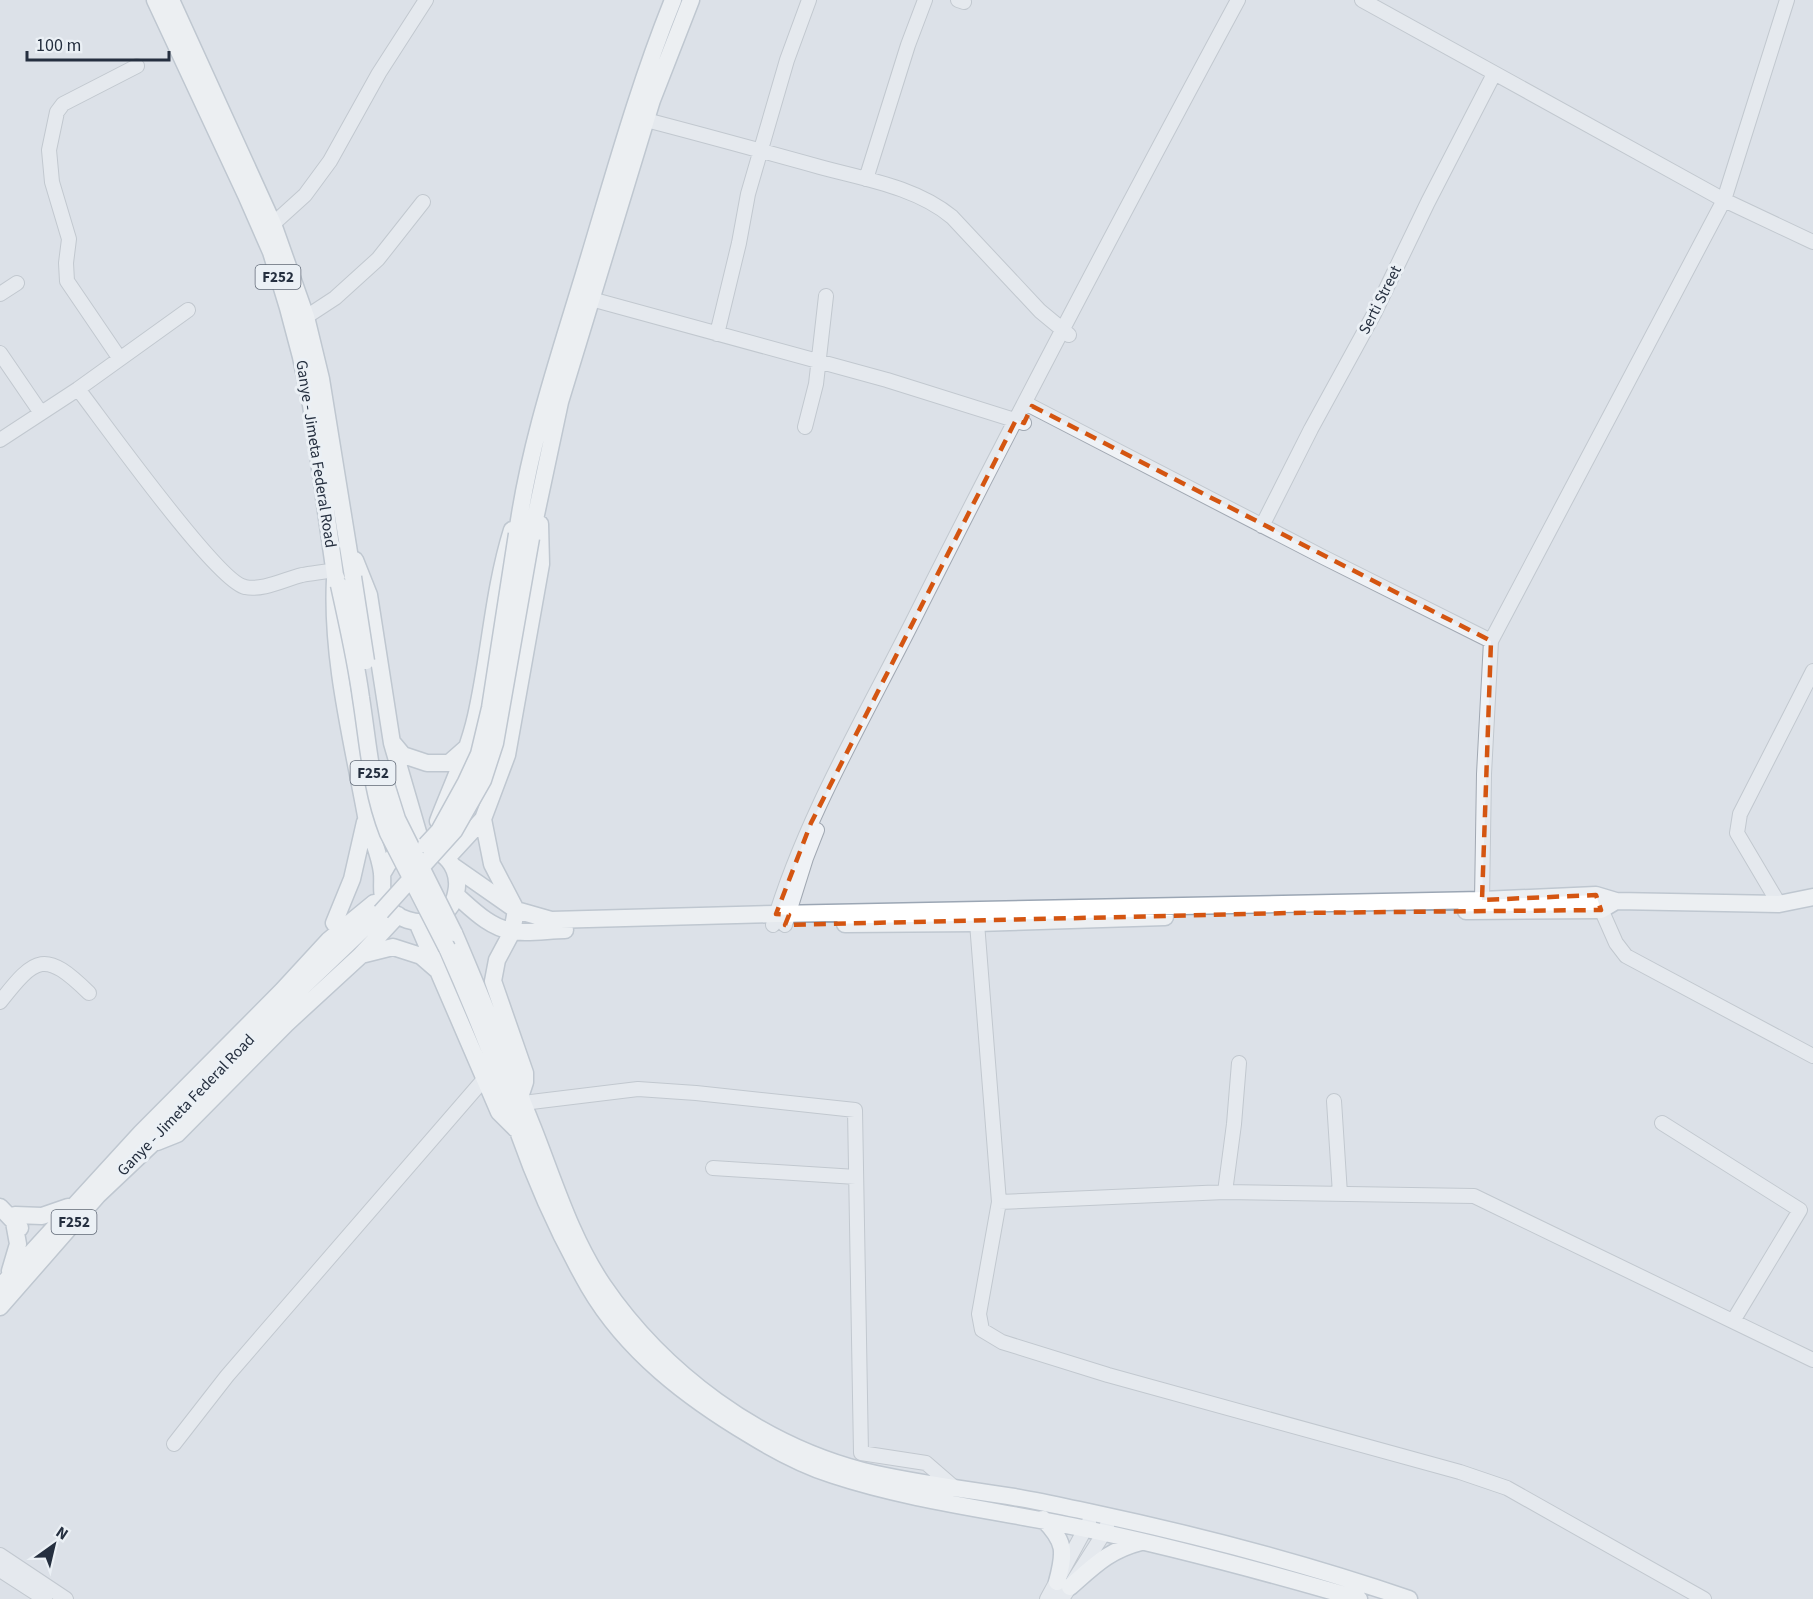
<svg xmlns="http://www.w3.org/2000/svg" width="1813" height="1599" viewBox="0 0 1813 1599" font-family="'Source Sans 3',sans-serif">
<rect width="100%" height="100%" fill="#dce1e8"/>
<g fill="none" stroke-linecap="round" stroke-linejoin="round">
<defs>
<path id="minor" d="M958,0L964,2
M1362,0L1724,200L1813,242
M646,120C704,135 762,151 820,167C864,179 916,187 952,217L1040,311L1069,335
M866,179L908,45L925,0
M273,224L305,195L330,161L379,73L426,0
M0,294L17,283
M591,299L887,380L1024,423
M306,317L335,298L378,259L423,202
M717,334L739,243L748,194L787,60L809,0
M0,353L41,413
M120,359L67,281L66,263L69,239L52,182L49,150L57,112L63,104L137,66
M78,389C102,420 217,582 245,587C263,591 285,579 302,575C313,573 324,572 334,570
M1025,403L1323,557L1491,641L1484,774L1482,900
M805,427L816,384L826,296
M0,440L78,389L188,310
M1262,526L1311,429L1374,314L1428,202L1494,74
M1491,641L1724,200L1787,0
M1597,900L1616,943L1626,956L1813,1056
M1779,904L1737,833L1740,814L1813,671
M977,923L999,1202L979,1314L982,1330L1002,1342L1108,1375L1460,1472L1507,1488L1704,1599
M773,925C806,814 868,712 919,609C1022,404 1129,202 1238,0
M785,925L806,858L817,830
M0,1002C36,956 45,950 89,993
M1334,1101L1340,1194
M523,1103L638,1089L696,1093L855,1110L861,1453L926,1463L956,1489
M1662,1123L1800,1210L1733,1321
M713,1168L856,1177
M1225,1192L1234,1124L1239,1063
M999,1202L1225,1192L1474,1196L1813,1360
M174,1444L227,1376L485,1078
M0,1555L66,1599
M0,1570L45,1599
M1047,1599L1089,1522
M1062,1599L1104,1533L1110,1517"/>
<path id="major" d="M155,0L246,195L271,252L288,308L301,357L311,405L335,575L339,585
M171,0L273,224L306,317L321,379L353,577
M517,534C529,445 558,360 584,274C612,182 637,89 673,0
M531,538L560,402L652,100L691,0
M355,560L369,595L392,743L422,846
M335,579C331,658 352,739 366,816C370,835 380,854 382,873C383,885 380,893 386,904C395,919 418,926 434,920C445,915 454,905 456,893C464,859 427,835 398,852C391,856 387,867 382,874
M393,743L403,755L427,763H449L466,748
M483,819L492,864L516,910L512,932L497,960L493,981L525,1073V1082L520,1097
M438,821C451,787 468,752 476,716C490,655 493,591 512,530
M447,858L483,819L507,755L541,564L540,524
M453,866L516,910L551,920L776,914L1482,900L1596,895L1616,901L1779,904L1813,897
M456,895C472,909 490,928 512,931C525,934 550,930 565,930
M1466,911L1601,910L1616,901
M417,922L499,1112L516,1129
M334,923L352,879L365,822
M845,924L977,923L1165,917
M454,933C482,997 507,1063 533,1128C554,1181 571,1238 603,1285C663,1373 759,1444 863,1471C912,1483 963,1489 1014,1497C1039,1501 1064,1507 1089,1512C1197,1535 1304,1563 1409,1599
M447,948C468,995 487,1042 505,1090C510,1104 513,1118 518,1131C537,1185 561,1238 589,1287C627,1352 688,1398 750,1435C776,1451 805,1466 833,1475C915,1502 1002,1511 1086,1529C1178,1548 1269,1573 1359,1599
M361,955L393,947L421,956L436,969
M157,1142L177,1134L286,1024L360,956L398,915
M0,1207L20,1228
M15,1215L42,1216L68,1207
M10,1271L18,1244L14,1222
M0,1287L141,1133L282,991L329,940L374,903
M0,1307L98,1195L153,1143L204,1087L290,999L381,912
M1043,1519C1066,1542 1065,1552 1057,1582
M1070,1587C1094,1566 1109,1550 1141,1542"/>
</defs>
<!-- minor casing -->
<use href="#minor" stroke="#a1a8b2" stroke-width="16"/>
<!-- major casing -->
<use href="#major" stroke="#9ba6b4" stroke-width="19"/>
<!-- minor -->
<use href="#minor" stroke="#eff2f6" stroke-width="14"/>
<!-- major -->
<use href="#major" stroke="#fff" stroke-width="16"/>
<defs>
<path id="major-bridge" d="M353,577L366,661
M339,585C347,622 356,660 361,698C368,742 371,790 388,833L447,948
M385,781L397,819L454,933
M426,845L439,831L466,782L479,754L490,708L517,534
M381,912L454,831L483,780L495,743L531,538"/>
</defs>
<!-- major-bridge casing -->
<use href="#major-bridge" stroke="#9ba6b4" stroke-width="19" stroke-linecap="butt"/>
<!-- major-bridge -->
<use href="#major-bridge" stroke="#fff" stroke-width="16"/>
</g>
<!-- marked area -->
<path d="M0 0H1813V1599H0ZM1032,406L1491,641L1482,900L1596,895L1601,910L1290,913L785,925L789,915L776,914L811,823L1016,420L1024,423Z" fill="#dce1e8" fill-opacity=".55" fill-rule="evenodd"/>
<path fill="none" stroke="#d45511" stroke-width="4.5" stroke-dasharray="12 8" stroke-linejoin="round" d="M1032,406L1491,641L1482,900L1596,895L1601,910L1290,913L785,925L789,915L776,914L811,823L1016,420L1024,423Z"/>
<g text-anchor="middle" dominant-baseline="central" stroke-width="6" stroke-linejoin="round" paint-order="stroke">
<!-- shield labels -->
<g fill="#ebf0f5" stroke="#606976" stroke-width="1.5">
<rect x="255.5" y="265" width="45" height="24" rx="4.5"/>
<rect x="350.5" y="761" width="45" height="24" rx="4.5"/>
<rect x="51.5" y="1210" width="45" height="24" rx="4.5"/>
</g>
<g font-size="15" font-weight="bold" fill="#252f3f">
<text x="278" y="277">F252</text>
<text x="373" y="773">F252</text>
<text x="74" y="1222">F252</text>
</g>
<!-- street labels -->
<g font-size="16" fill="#252f3f" stroke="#ebf0f5">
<text transform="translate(1380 300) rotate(-63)">Serti Street</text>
<text transform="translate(316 454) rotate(81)">Ganye - Jimeta Federal Road</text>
<text transform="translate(186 1105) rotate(-46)">Ganye - Jimeta Federal Road</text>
</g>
</g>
<!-- north arrow -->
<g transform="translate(54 1545) rotate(34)" stroke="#ebf0f5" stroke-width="4.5" paint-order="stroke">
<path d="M0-4.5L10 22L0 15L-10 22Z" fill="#252f3f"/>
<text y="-9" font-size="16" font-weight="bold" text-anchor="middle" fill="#252f3f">N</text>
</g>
<!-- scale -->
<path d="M27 51v9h142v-9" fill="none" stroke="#252f3f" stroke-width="3"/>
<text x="36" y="51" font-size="18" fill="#252f3f" stroke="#ebf0f5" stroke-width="4.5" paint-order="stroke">100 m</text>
</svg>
